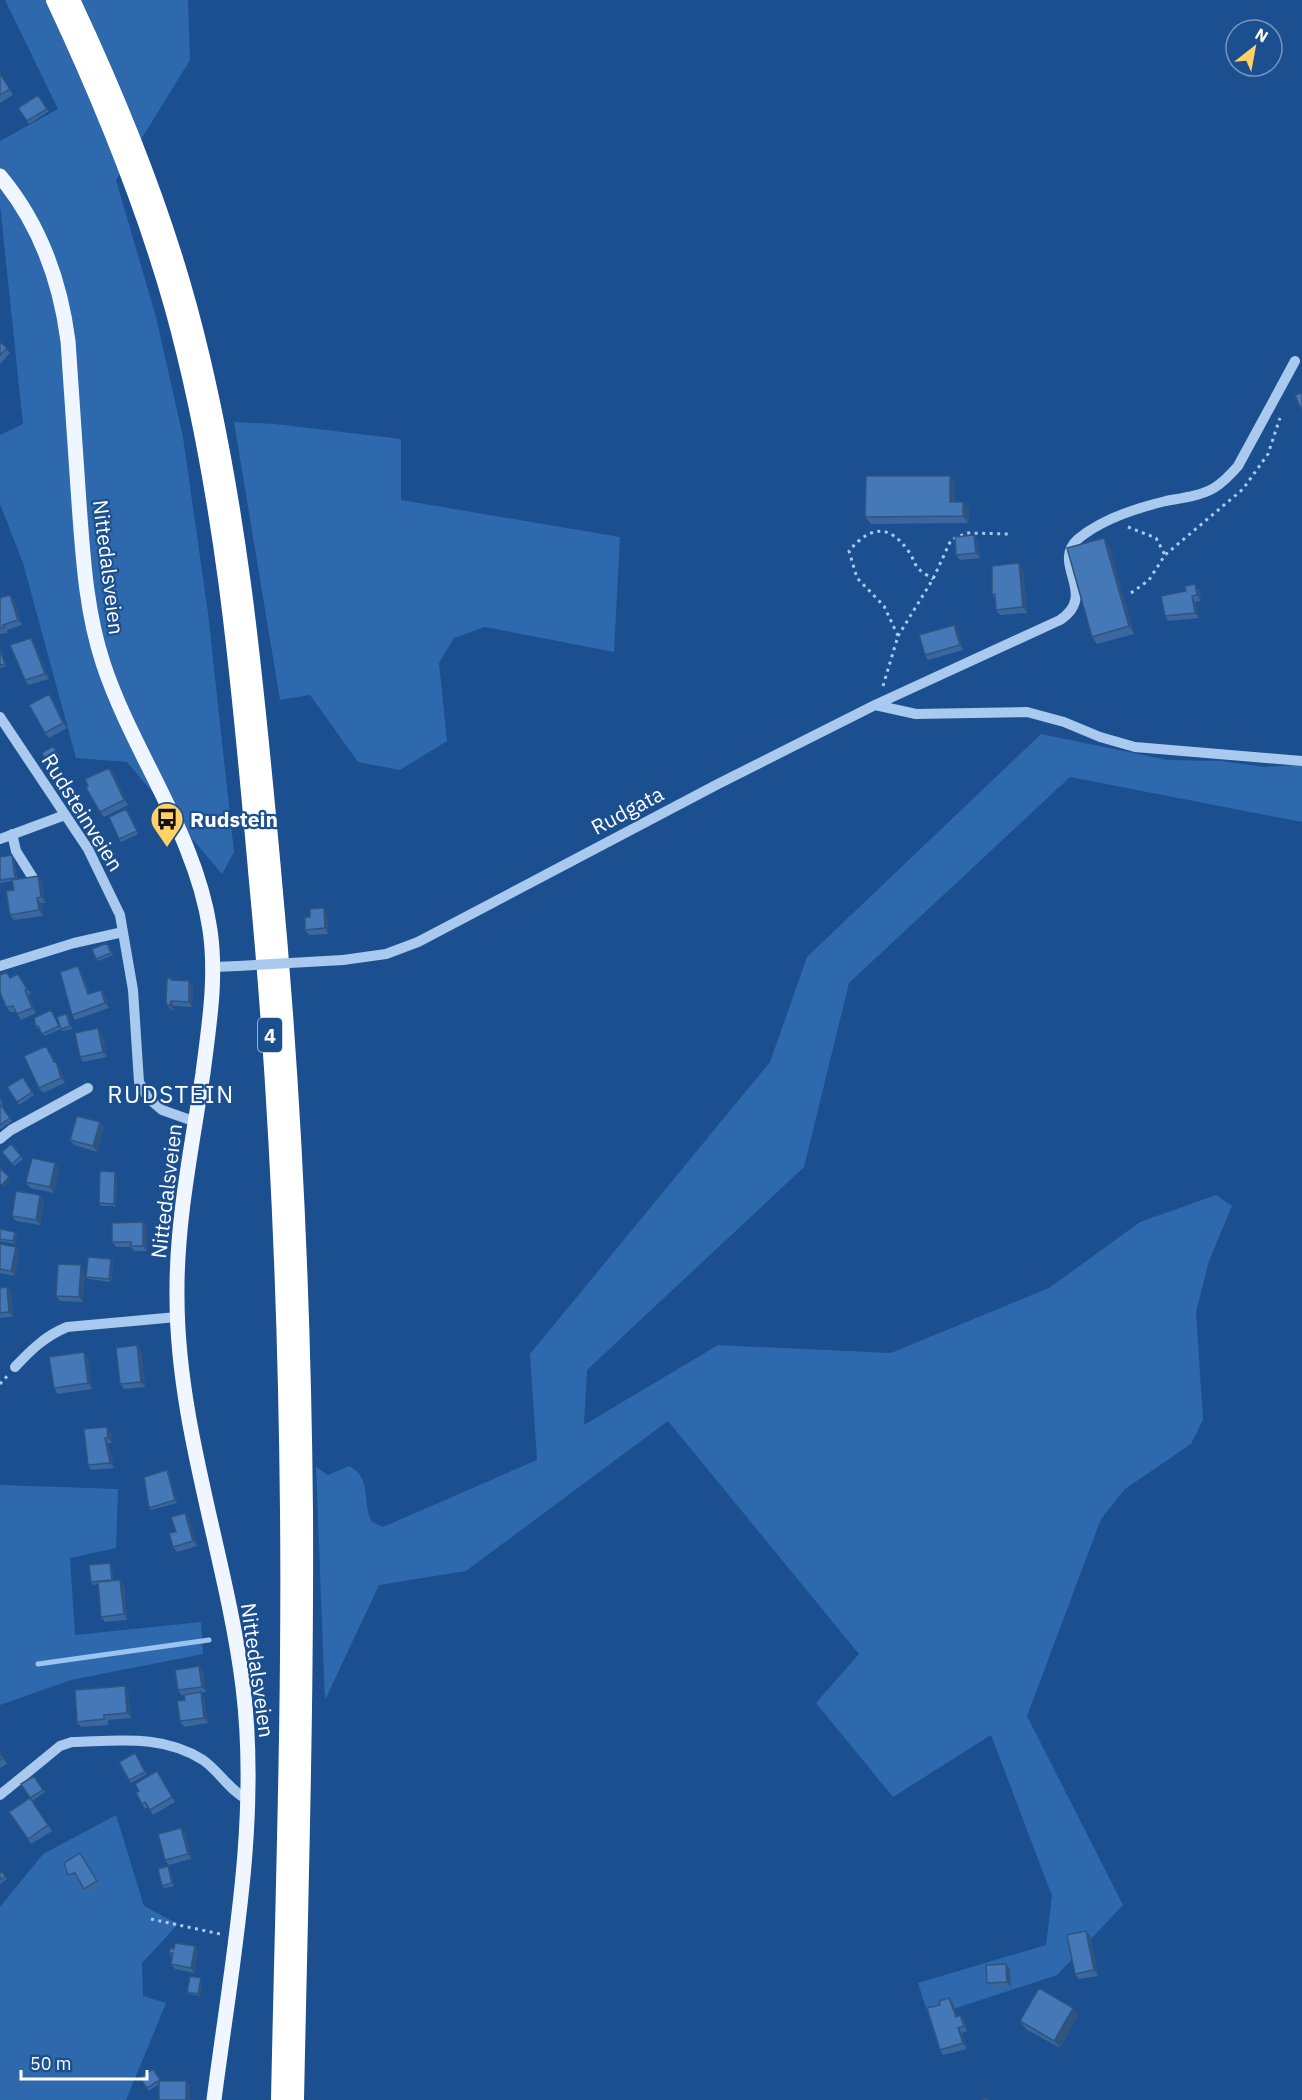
<svg xmlns="http://www.w3.org/2000/svg" width="1302" height="2100" viewBox="0 0 1302 2100" font-family="'IBM Plex Sans',sans-serif">
<rect width="100%" height="100%" fill="#1b4f8f"/>
<!-- green -->
<path fill="#2e69ad" d="M5,0H188L190,60L116,180L156,317L183,437L208,613L234,852L222,874L127,762L76,758L23,563L0,504V435L23,424L0,205V141L58,109Z
M234,422L275,424L401,439V500L620,537L614,652L485,627L454,638L439,663L447,741L400,770L358,762L310,695L280,700Z
M1041,734L1167,760L1221,761L1265,767L1302,765V822L1070,777L849,983L804,1167L587,1370L584,1425L718,1345L891,1353L1049,1288L1140,1222L1216,1195L1232,1206L1209,1261L1196,1312L1203,1420L1191,1444L1125,1489L1101,1519L1027,1716L1123,1905L1057,1975L929,2017L918,1983L1046,1945L1052,1896L991,1735L893,1797L816,1703L859,1654L668,1421L466,1571L379,1585L325,1700L316,1467L328,1475L349,1466C373,1478 361,1502 372,1522L383,1527L537,1460L530,1354L770,1062L807,957Z
M0,1485L118,1489L116,1548L70,1558L75,1635L201,1622L203,1654L71,1680L0,1705Z
M116,1815L144,1906L178,1924L142,1963L143,1996L166,2003L126,2100H0V1907L43,1854Z"/>
<g fill="none" stroke-linecap="round" stroke-linejoin="round">
<!-- stream -->
<path stroke="#9cc4f0" stroke-width="5" d="M38,1664L209,1640"/>
<!-- path -->
<path stroke="#a9c9ee" stroke-width="3" stroke-dasharray="3 4.5" stroke-linecap="butt" d="M1128,527L1156,538L1165,555
M1131,593L1149,580L1165,555L1243,489L1268,454L1280,418
M898,636L933,579L951,540L967,533L1010,534
M883,686L898,636L884,606L857,578L849,551C870,526 889,523 909,552C913,557 914,564 918,568C922,573 929,576 933,579
M0,1384L8,1375
M151,1919L220,1934"/>
<!-- minor -->
<path stroke="#a9c9ee" stroke-width="10" d="M875,705L916,714L1027,712L1064,722L1100,737L1135,747L1302,761
M0,717L88,849L120,915L133,990L139,1082L148,1098L162,1110L196,1122
M12,834L16,851L33,878
M0,839L65,815
M343,960L386,954L418,942L718,784L875,705L1060,620C1099,594 1050,564 1078,539C1102,519 1136,508 1166,501C1182,498 1200,496 1214,488C1224,482 1231,474 1238,466L1295,361
M0,966L74,943L123,932
M213,967L238,966
M0,1139L11,1130L88,1088
M15,1367C31,1350 45,1336 67,1327L177,1317
M0,1795L60,1746L72,1742C118,1741 162,1734 203,1760C220,1772 229,1790 248,1800"/>
<!-- major -->
<path stroke="#f0f6ff" stroke-width="15" d="M0,176C40,224 60,279 68,341C72,395 75,449 79,503C83,557 86,611 103,663C133,754 196,834 210,930C217,978 209,1025 203,1073C192,1147 176,1222 177,1297C177,1428 227,1558 243,1687C260,1823 231,1966 214,2100"/>
<!-- highway -->
<path stroke="#fff" stroke-width="18" d="M55,0C102,100 144,202 174,309C225,494 241,690 258,881C278,1090 287,1301 289,1511C291,1707 284,1904 280,2100
M71,0C118,100 160,202 189,310C238,492 255,683 272,870C292,1083 302,1297 304,1511C305,1708 299,1904 295,2100"/>
<!-- minor-bridge -->
<path stroke="#a9c9ee" stroke-width="10" d="M238,966L343,960"/>
</g>
<!-- wall -->
<path fill="#3a679d" d="M0,73L13,95L0,103Z
M38,95L49,111L29,124L18,108Z
M0,342L10,353L0,364Z
M950,476L955,484V502H963L969,509L968,523L871,524L865,517Z
M974,535L978,540L980,558L960,560L956,555Z
M1104,538L1109,545L1134,634L1097,644L1092,637Z
M1023,569L1027,613L1000,615L996,610L995,599L992,594Z
M1199,589L1201,601L1195,602L1199,618L1168,621L1165,616Z
M10,595L14,600L22,625L7,630V633L0,634V598Z
M958,630L963,650L928,660L925,655Z
M31,638L34,643L49,679L28,685L25,680Z
M0,648L6,666L0,668Z
M52,699L67,728L49,738L45,733Z
M55,749L60,757L48,764L42,753Z
M113,773L128,805L104,817L100,812L88,786Z
M128,812L138,834L121,842L119,839Z
M12,855L14,858L17,879L42,881L45,903H41L43,916L14,920L10,915L14,890L12,881L0,883V857Z
M327,914L328,934L309,935L305,930L310,917Z
M109,946L113,955L98,961L96,959Z
M81,971L90,994L101,990L105,995L109,1008L75,1020L72,1015Z
M18,974L31,994L29,995L36,1013L21,1020L16,1012H10L6,1007L11,977Z
M173,980L193,986L192,1007L174,1006V1011L169,1008L166,1003Z
M53,1013L61,1029L44,1036L39,1028L38,1029L36,1027Z
M66,1014L68,1016L72,1029L63,1031L61,1029Z
M102,1033L107,1057L83,1062L80,1057Z
M50,1051L55,1062L59,1066L65,1083L43,1093L39,1088Z
M23,1077L34,1095L19,1105L7,1087Z
M0,1098L3,1105L1,1106L12,1121L0,1129Z
M104,1127L97,1152L74,1145L70,1140Z
M11,1144L23,1159L14,1166L2,1152Z
M59,1168L54,1193L30,1188L26,1182Z
M115,1172L117,1175L116,1206H101L99,1203Z
M40,1195L44,1200L40,1225L16,1221L12,1216Z
M147,1228V1251H134L131,1247H116L112,1242Z
M0,1229L17,1234L15,1244L0,1241Z
M0,1244L16,1247L19,1252L15,1276L0,1273Z
M111,1259L113,1262L111,1282L88,1279L86,1277Z
M84,1270L83,1302L60,1301L56,1296Z
M7,1287L11,1293L13,1317L0,1318V1288Z
M137,1345L141,1351L145,1387L124,1389L120,1384Z
M84,1352L87,1357L92,1389L58,1394L54,1388Z
M84,1429L111,1432L112,1443H108L114,1468L91,1470L88,1465Z
M167,1470L169,1473L177,1503L151,1510L149,1508Z
M185,1513L189,1518L197,1546L177,1552L173,1547L176,1532Z
M112,1565L113,1581L124,1585L127,1620L105,1622L101,1617L98,1584L93,1585L91,1582Z
M199,1666L203,1671L206,1692L201,1693L204,1697L208,1723L184,1727L180,1721L185,1700L184,1695L182,1696L178,1690Z
M128,1691L131,1718L108,1720V1725L81,1727L77,1722Z
M0,1753L7,1764L0,1768Z
M135,1753L147,1774L131,1783L129,1780Z
M157,1771L175,1802L153,1815L148,1807L145,1809L142,1804L139,1791Z
M34,1776L45,1792L32,1801L52,1831L31,1844L9,1812L30,1798Z
M185,1833L191,1859L169,1865L165,1860Z
M80,1853L100,1886L88,1894L78,1878L72,1880L68,1875Z
M168,1866L170,1869L174,1886L164,1888L162,1886Z
M0,1870L7,1879L0,1884Z
M1090,1936L1098,1976L1079,1979L1075,1974Z
M174,1949L198,1951L194,1973L175,1969L171,1964L172,1957L169,1953Z
M1010,1969L1011,1988H991L987,1983Z
M202,1981L200,1996L189,1994L187,1992Z
M949,1998L953,2003L957,2016L960,2015L964,2020L967,2031L962,2033L967,2049L943,2055L940,2050V2005Z
M1078,2015L1060,2048L1026,2029L1020,2021Z
M153,2069L161,2081H186L190,2086L159,2084L149,2091L140,2078Z"/>
<!-- shaded-wall -->
<path fill="#305480" d="M950,476L955,484V509L950,502Z
M963,502L969,509L968,523L963,516Z
M974,535L978,540L980,558L976,553Z
M1104,538L1109,545L1134,634L1129,626Z
M1019,563L1023,569L1027,613L1023,607Z
M1195,584L1199,589L1201,601L1197,595Z
M10,595L14,600L22,625L18,620Z
M1192,596L1195,602L1199,618L1195,613Z
M954,625L958,630L963,650L960,645Z
M31,638L34,643L49,679L45,674Z
M49,694L52,699L67,728L63,723Z
M109,768L113,773L128,805L124,800Z
M12,855L14,858L17,881L15,878Z
M38,876L42,881L45,903L41,897Z
M37,898L41,903L43,916L39,910Z
M324,908L327,914L328,934L325,928Z
M78,966L81,971L92,999L88,994Z
M189,981L193,986L192,1007L189,1002Z
M25,990L29,995L36,1013L32,1008Z
M101,990L105,995L109,1008L105,1003Z
M171,1001L174,1006V1011L170,1006Z
M98,1028L102,1033L107,1057L103,1052Z
M56,1061L59,1066L65,1083L61,1078Z
M100,1122L104,1127L97,1152L93,1146Z
M55,1163L59,1168L54,1193L50,1187Z
M115,1172L117,1175L116,1206L114,1204Z
M9,1177L11,1179L4,1188L2,1185Z
M40,1195L44,1200L40,1225L36,1220Z
M143,1222L147,1228V1251L143,1246Z
M15,1232L17,1234L15,1244L13,1241Z
M16,1247L19,1252L15,1276L11,1271Z
M111,1259L113,1262L111,1282L109,1279Z
M81,1265L84,1270L83,1302L79,1297Z
M7,1287L11,1293L13,1317L9,1312Z
M137,1345L141,1351L145,1387L141,1382Z
M84,1352L87,1357L92,1389L88,1383Z
M107,1427L111,1432L112,1443L108,1438Z
M105,1438L108,1443L114,1468L110,1463Z
M167,1470L169,1473L177,1503L175,1500Z
M185,1513L189,1518L197,1546L193,1541Z
M110,1563L112,1565L114,1582L112,1580Z
M120,1580L124,1585L127,1620L124,1614Z
M199,1666L203,1671L206,1692L202,1687Z
M125,1686L128,1691L131,1718L127,1713Z
M201,1692L204,1697L208,1723L204,1718Z
M181,1828L185,1833L191,1859L188,1854Z
M168,1866L170,1869L174,1886L172,1883Z
M1086,1931L1090,1936L1098,1976L1094,1970Z
M195,1946L198,1951L194,1973L191,1968Z
M1006,1964L1010,1969L1011,1988L1007,1982Z
M201,1978L202,1981L200,1996L198,1994Z
M949,1998L953,2003L959,2022L956,2017Z
M1073,2008L1078,2015L1060,2048L1054,2041Z
M960,2015L964,2020L967,2031L964,2026Z
M958,2028L962,2033L967,2049L963,2043Z
M186,2081L190,2086V2100H186Z"/>
<!-- building -->
<path fill="#4478b7" stroke="#305480" stroke-width="1.5" d="M0,74L10,89L0,95Z
M38,95L47,109L27,121L18,108Z
M0,342L7,348L0,355Z
M1302,393V411L1295,395Z
M866,476H950V502H963V516L865,517Z
M974,535L976,553L956,555L955,537Z
M1104,538L1129,626L1092,637L1067,548Z
M1019,563L1023,607L996,610L995,594H992V566Z
M1195,584L1197,595L1192,596L1195,613L1165,616L1161,596L1186,591L1185,586Z
M10,595L18,620L3,625L4,628H0V598Z
M954,625L960,645L925,655L919,635Z
M31,638L45,674L25,680L10,645Z
M0,650L5,664L0,665Z
M49,694L63,723L45,733L29,705Z
M53,746L58,755L46,761L42,753Z
M109,768L124,800L100,812L86,788L88,786L85,779Z
M126,809L137,831L119,839L109,817Z
M12,855L15,878L0,880V857Z
M38,876L41,897L37,898L39,910L10,915L6,891L14,890L12,880Z
M324,908L325,928L305,930V917H310V909Z
M107,943L111,953L96,959L92,949Z
M78,966L88,994L101,990L105,1003L72,1015L60,972Z
M7,972L10,978L18,974L27,989L25,990L32,1008L17,1014L13,1006L6,1007L0,992V975Z
M171,977V980L189,981V1002L171,1001L170,1006L166,1003L167,979Z
M51,1010L59,1026L42,1034L38,1026L36,1027L34,1018Z
M66,1014L70,1026L61,1029L57,1017Z
M98,1028L103,1052L80,1057L75,1033Z
M46,1046L54,1062L56,1061L61,1078L39,1088L24,1056Z
M23,1077L32,1092L17,1102L7,1087Z
M0,1104L10,1118L0,1125Z
M77,1116L100,1122L93,1146L70,1140Z
M11,1144L21,1156L12,1164L2,1152Z
M32,1158L55,1163L50,1187L26,1182Z
M0,1168L9,1177L2,1185L0,1184Z
M100,1171L115,1172L114,1204L99,1203Z
M16,1191L40,1195L36,1220L12,1216Z
M143,1222V1246H131V1242H112V1223Z
M0,1229L15,1232L13,1241L0,1239Z
M0,1244L16,1247L11,1271L0,1269Z
M88,1257L111,1259L109,1279L86,1277Z
M58,1264L81,1265L79,1297L56,1296Z
M7,1287L9,1312L0,1313V1288Z
M137,1345L141,1382L120,1384L116,1348Z
M84,1352L88,1383L54,1388L49,1357Z
M107,1427L108,1438H105L110,1463L88,1465L84,1429Z
M167,1470L175,1500L149,1508L144,1477Z
M185,1513L193,1541L173,1547L169,1533L176,1532L171,1517Z
M110,1563L112,1580L91,1582L89,1565Z
M120,1580L124,1614L101,1617L98,1582Z
M199,1666L202,1687L178,1690L175,1670Z
M125,1686L127,1713L104,1715V1719L77,1722L75,1690Z
M201,1692L204,1718L180,1721L177,1701L185,1700L184,1695Z
M0,1753L3,1758L0,1761Z
M135,1753L145,1772L129,1780L119,1762Z
M157,1771L172,1797L150,1810L145,1802L142,1804L136,1793L139,1791L135,1784Z
M34,1776L43,1790L30,1798L21,1784Z
M30,1798L48,1825L28,1839L9,1812Z
M181,1828L188,1854L165,1860L158,1834Z
M80,1853L97,1881L84,1889L75,1873L68,1875L64,1863Z
M168,1866L172,1883L162,1886L158,1869Z
M0,1870L5,1876L0,1880Z
M1086,1931L1094,1970L1075,1974L1067,1935Z
M175,1943L195,1946L191,1968L171,1964L173,1953H169L170,1948L174,1949Z
M1006,1964L1007,1982L987,1983L986,1965Z
M190,1976L201,1978L198,1994L187,1992Z
M1039,1988L1073,2008L1054,2041L1020,2021Z
M949,1998L956,2017L960,2015L964,2026L958,2028L963,2043L940,2050L927,2008L940,2005L939,2001Z
M153,2069L160,2080L147,2088L140,2078Z
M159,2081H186V2100H159Z
M986,2097L988,2100H981Z"/>
<!-- icons -->
<defs>
<symbol id="bus-pin" viewBox="-11 -11 22 30"><path d="M0 17L-7.5 6A9.5 9.5 0 1 1 7.5 6Z" fill="#ffd166" stroke="#1b4f8f"/><path d="M-5-6H5V4H4V6H2V4H-2V6H-4V4H-5ZM-3.5-4V0h7V-4ZM-3.5 1.2v1.5H-2V1.2ZM2 1.2v1.5H3.5V1.2Z" fill="#111"/></symbol>
</defs>
<g fill-rule="evenodd">
<use href="#bus-pin" x="148" y="800" width="38" height="52"/>
</g>
<g text-anchor="middle" dominant-baseline="central" stroke-width="4.5" stroke-linejoin="round" paint-order="stroke">
<!-- shield labels -->
<rect fill="#1b4f8f" stroke="#bbcadd" stroke-width="1.5" x="258" y="1018" width="24" height="34" rx="4.5"/>
<g font-size="20" font-weight="bold" fill="#fff">
<text x="270" y="1035">4</text>
</g>
<!-- street labels -->
<g font-size="21" fill="#fff" stroke="#1b4f8f">
<text transform="translate(109 567) rotate(83)">Nittedalsveien</text>
<text transform="translate(627 810) rotate(-28)">Rudgata</text>
<text transform="translate(83 812) rotate(58)">Rudsteinveien</text>
<text transform="translate(166 1191) rotate(-83)">Nittedalsveien</text>
<text transform="translate(258 1670) rotate(82)">Nittedalsveien</text>
</g>
<!-- poi labels -->
<g font-size="21" font-weight="bold" fill="#fff" stroke="#1b4f8f" text-anchor="start">
<text x="190" y="819">Rudstein</text>
</g>
<!-- quarter labels -->
<g font-size="24" letter-spacing="1.5" fill="#fff" stroke="#1b4f8f">
<text x="171" y="1094">RUDSTEIN</text>
</g>
</g>
<!-- north arrow -->
<g transform="translate(1254 48) rotate(31)"><circle r="28" fill="#1b4f8f" stroke="#7695bc" stroke-width="1.5"/>
<path d="M0-4.5L10 22L0 15L-10 22Z" fill="#ffd166"/>
<text y="-9" font-size="16" font-weight="bold" text-anchor="middle" fill="#ffffff">N</text>
</g>
<!-- scale -->
<path d="M21 2070v9h126v-9" fill="none" stroke="#ffffff" stroke-width="3"/>
<text x="30" y="2070" font-size="18" fill="#ffffff" stroke="#1b4f8f" stroke-width="4.5" paint-order="stroke">50 m</text>
</svg>
